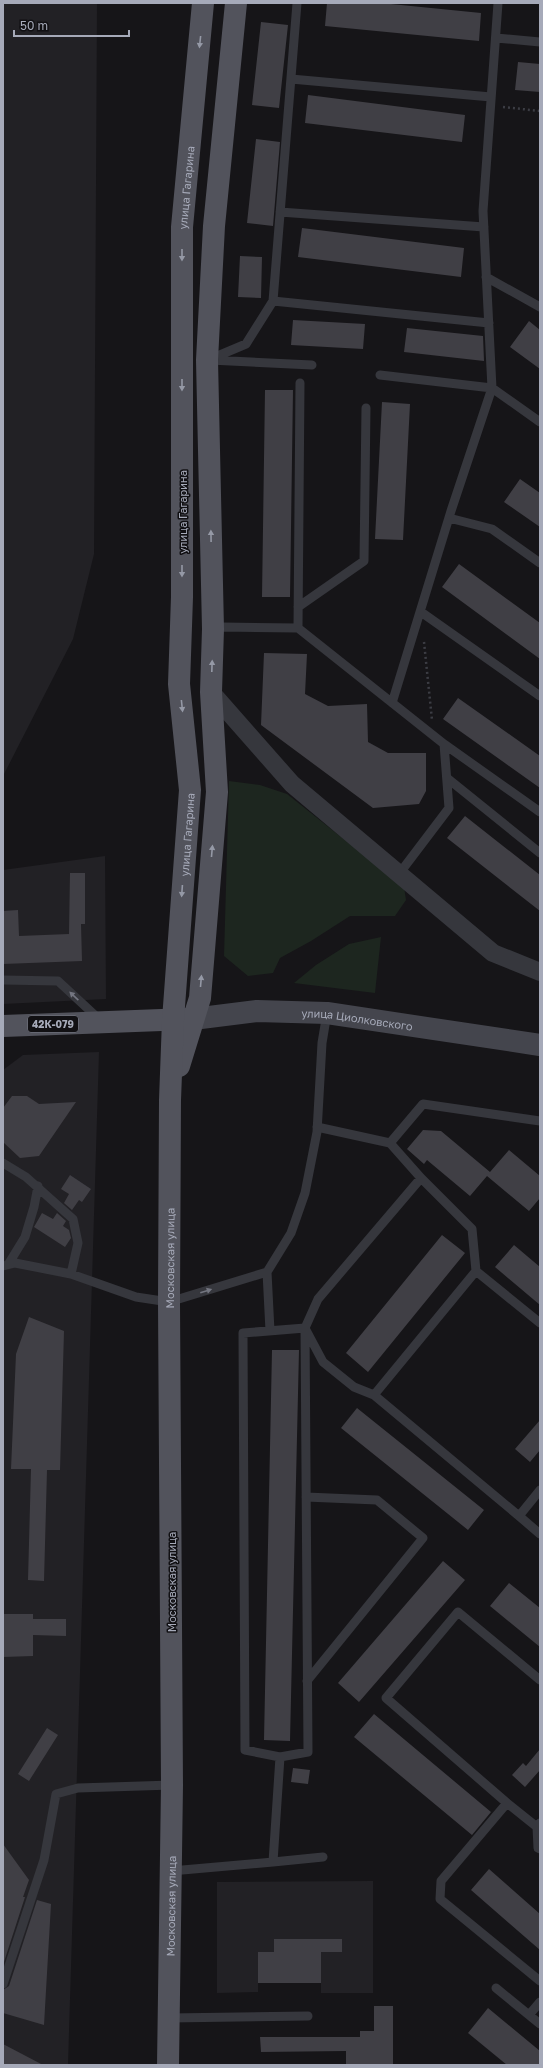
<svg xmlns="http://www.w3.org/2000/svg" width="543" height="2068" viewBox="0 0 543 2068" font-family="'Golos Text',sans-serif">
<rect width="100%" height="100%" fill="#161518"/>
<!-- built -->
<path fill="#222125" d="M3,3H97L94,554L73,639L3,776Z
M105,856L106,999L3,1004V870Z
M99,1052L68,2065H3V1070L23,1055Z
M373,1881V1993H321V1983H258V1992L217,1993V1882Z"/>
<!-- green -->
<path fill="#1d261f" d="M229,781L260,785L287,794L404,887L406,900L395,916H350L311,941L280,958L273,973L248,976L224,956Z
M381,937L375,993L294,983L316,965L349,944Z"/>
<!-- building -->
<path fill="#403f45" d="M327,3H381L481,13L479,41L325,26Z
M261,22L288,25L279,108L252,105Z
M518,62L540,64V92L515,90Z
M308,95L465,115L462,142L305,123Z
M256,139L280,142L273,226L247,223Z
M302,228L464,248L461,277L298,257Z
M240,256L262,257L261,298L238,297Z
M293,320L365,324L363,349L291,345Z
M529,321L540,330V369L510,347Z
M407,328L483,336L484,361L404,352Z
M265,390H293L290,597H262Z
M382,402L410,404L403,540L375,539Z
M520,479L540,493V527L504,502Z
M459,564L540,623V659L442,587Z
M264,653L307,654L305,694L328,706L367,704L368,742L388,753H426V791L419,804L373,808L261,725Z
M458,698L540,756V788L443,719Z
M465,816L540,875V911L447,838Z
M70,873H85V924H81L82,961L3,964V911L18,910L19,936L69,934Z
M12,1096H27L39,1104L76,1102L39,1156L20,1158L3,1142V1108Z
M423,1130L441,1131L490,1172L509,1150L540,1176V1198L529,1211L487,1176L470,1196L427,1160L424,1164L407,1149Z
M70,1175L91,1189L82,1202L79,1200L72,1210L64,1203L69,1194L61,1189Z
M42,1213L53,1219L57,1213L66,1221L63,1226L69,1230L71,1238L65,1247L34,1227Z
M442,1235L465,1253L368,1372L346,1353Z
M514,1245L540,1267V1305L495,1267Z
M29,1317L64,1331L60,1470H47L44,1581L28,1580L31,1469H11L16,1354Z
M272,1350H299L290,1741L264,1740Z
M357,1408L484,1510L468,1530L341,1428Z
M540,1420V1450L530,1462L515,1449Z
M443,1561L465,1580L359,1702L338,1683Z
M509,1583L540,1608V1647L490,1606Z
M3,1614H33V1619H66V1636L33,1635V1656L3,1657Z
M374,1714L491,1812L472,1835L354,1737Z
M47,1728L58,1735L29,1781L18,1774Z
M540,1749V1770L525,1787L512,1775L523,1763L526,1766Z
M293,1768L310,1770L308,1784L291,1782Z
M3,1844L29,1880L23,1897H25L3,1965Z
M489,1869L540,1914V1950L471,1890Z
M37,1900L51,1904L44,2025L3,2013V1990L9,1986Z
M274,1939H342V1952H321V1983H258V1952H274Z
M374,2006H393V2065H346V2051L261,2052L260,2037H360V2031H374Z
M488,2008L540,2051V2065H507L468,2033Z
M3,2044L43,2065H3Z"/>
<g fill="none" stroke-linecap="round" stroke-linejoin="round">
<!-- path -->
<path stroke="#3c3d44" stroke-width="2.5" stroke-dasharray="2 3" stroke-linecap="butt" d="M503,107L540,111
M424,642L432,720"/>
<!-- service -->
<path stroke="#36373d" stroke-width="9" d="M498,3L483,211L492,388L540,422
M496,38L540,42
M291,79L491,97
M280,212L484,227
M486,277L540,307
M273,301L489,323
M208,360L246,344L273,301L297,3
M210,360L312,365
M380,375L492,388L451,511L392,703
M449,518L492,529L540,563
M298,607L364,561L366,408
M421,612L540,696
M298,628L300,383
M213,629L222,627L298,628L444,744L449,808L399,874
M444,744L540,812
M447,778L540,853
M3,980L58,981L99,1019
M317,1127L390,1143L423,1104L540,1121
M3,1163L26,1177L73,1219L78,1243L71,1274L15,1263L3,1266
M421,1178L472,1229L476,1271
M9,1263L25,1237L34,1207L38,1186
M71,1274L136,1297L169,1302L267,1272
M305,1328L243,1333L245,1750L280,1757L308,1752L305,1328L318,1299L421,1178L390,1143
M306,1330L323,1362L354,1387L374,1395
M270,1331L267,1272L291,1233L305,1193L317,1132L322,1043L327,1013
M540,1490L519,1516L540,1534
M306,1497L377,1500L423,1538L307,1681
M519,1516L374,1395L476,1271L540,1323
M507,1803L386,1698L458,1612L540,1680
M540,1823L537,1827L507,1803L441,1881L440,1899L540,1981
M537,1827L538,1848L540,1849
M273,1862L323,1857
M171,1871L273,1862L280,1757
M3,1984L44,1860L56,1794L78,1788L172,1785
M496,1988L540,2024
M529,2015L540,2002
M169,2018L308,2016"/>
<!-- minor -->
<path stroke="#36373d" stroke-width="18" d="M211,692L292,784L493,953L540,972"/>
<!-- secondary -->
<path stroke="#44454d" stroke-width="22" id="s1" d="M193,1019L257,1011L327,1013L540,1045"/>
<!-- primary -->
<g stroke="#52535c" stroke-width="22">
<path d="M3,1026L188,1019"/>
<path d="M179,1066L200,998L217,792L211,692L213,629L207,360L214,226L236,3"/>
<path id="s2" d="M168,2065L172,1785L169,1302L170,1100L173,1020L190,790L179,684L182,597V227L203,3"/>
</g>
</g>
<!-- one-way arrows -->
<defs><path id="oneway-solid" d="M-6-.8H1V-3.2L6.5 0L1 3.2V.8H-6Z"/></defs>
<g fill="#9599a6">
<use href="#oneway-solid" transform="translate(200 42) rotate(96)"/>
<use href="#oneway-solid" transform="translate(182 255) rotate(90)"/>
<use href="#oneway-solid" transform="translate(182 385) rotate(90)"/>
<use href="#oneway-solid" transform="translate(211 536) rotate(-91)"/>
<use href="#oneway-solid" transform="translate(182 571) rotate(90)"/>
<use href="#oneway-solid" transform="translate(212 666) rotate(-88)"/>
<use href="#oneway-solid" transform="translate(182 706) rotate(84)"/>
<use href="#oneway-solid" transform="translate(212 851) rotate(-85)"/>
<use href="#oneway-solid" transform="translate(182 891) rotate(94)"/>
<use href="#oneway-solid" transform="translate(201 981) rotate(-85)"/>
</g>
<g fill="#747681">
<use href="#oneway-solid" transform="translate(74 996) rotate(-137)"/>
<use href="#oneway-solid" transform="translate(206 1291) rotate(-17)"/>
</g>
<g text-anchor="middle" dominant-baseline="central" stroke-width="3" stroke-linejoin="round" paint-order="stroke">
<!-- shield labels -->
<rect fill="#111013" stroke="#797c87" stroke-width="1" x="28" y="1016" width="50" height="16" rx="3"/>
<g font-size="10" font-weight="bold" fill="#a6aab9">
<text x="53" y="1024">42К-079</text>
</g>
<!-- street labels -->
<g font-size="11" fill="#a6aab9" stroke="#111013">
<text stroke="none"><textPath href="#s2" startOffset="1879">улица Гагарина</textPath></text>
<text transform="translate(182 512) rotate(-90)">улица Гагарина</text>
<text stroke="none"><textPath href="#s2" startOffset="1231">улица Гагарина</textPath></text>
<text stroke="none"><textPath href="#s1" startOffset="165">улица Циолковского</textPath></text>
<text stroke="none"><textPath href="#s2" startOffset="807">Московская улица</textPath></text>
<text transform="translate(171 1582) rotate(-90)">Московская улица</text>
<text stroke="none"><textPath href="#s2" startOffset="159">Московская улица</textPath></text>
</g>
</g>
<!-- border -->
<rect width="543" height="2068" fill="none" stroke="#a6aab9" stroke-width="8"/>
<!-- scale -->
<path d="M14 30v6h115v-6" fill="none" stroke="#a6aab9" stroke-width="2"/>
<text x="20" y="30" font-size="12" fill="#a6aab9" stroke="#111013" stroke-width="3" paint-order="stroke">50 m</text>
</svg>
